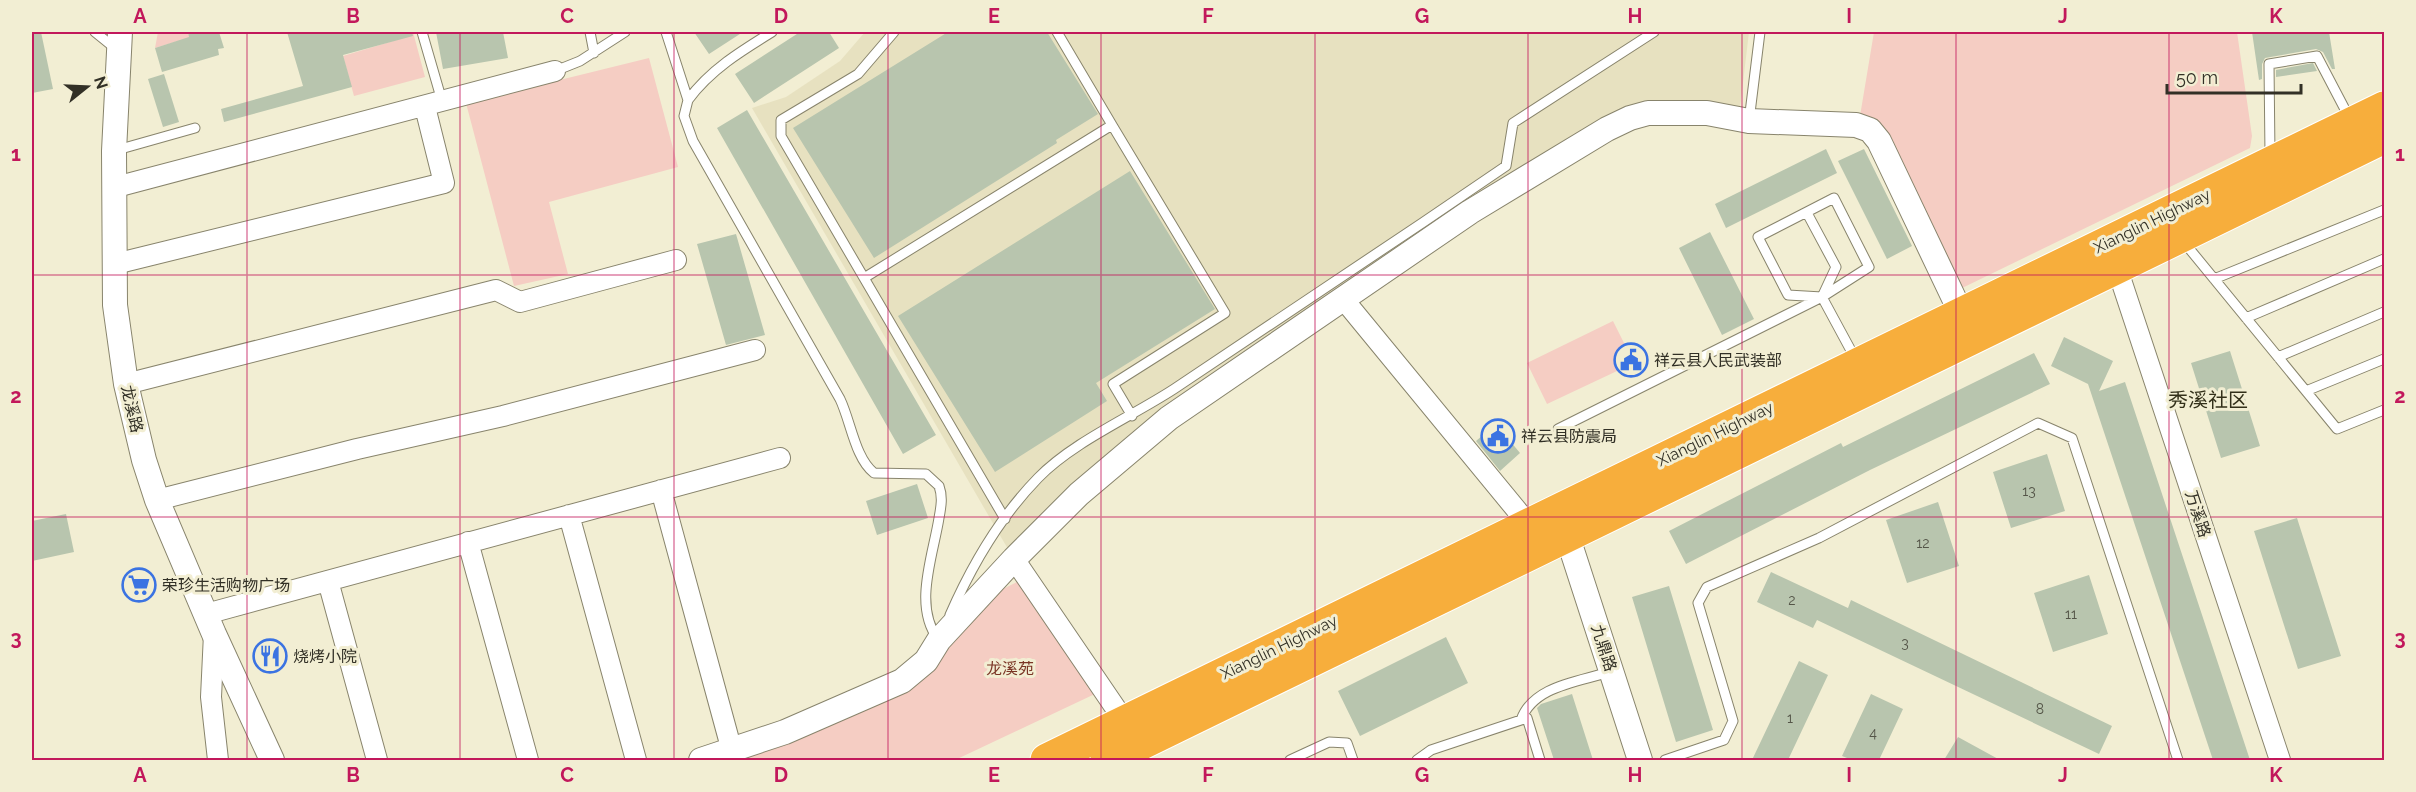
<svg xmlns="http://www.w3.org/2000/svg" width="2416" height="792" viewBox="0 0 2416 792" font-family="Raleway,'Noto Sans SC',sans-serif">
<rect width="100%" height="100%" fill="#f2eed3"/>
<!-- built -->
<path fill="#e7e1c0" d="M865,32H1749L1740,108H1644L1304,320L1012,556L752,108L786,97L840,61Z"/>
<!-- green -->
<path fill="#f5cdc3" d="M158,32H188L195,56L178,41L155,48Z
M391,32H413L425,77L354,96L343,56L393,41Z
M1874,32H2237L2252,136L2250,148L1958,290L1860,116Z
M649,58L678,167L549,202L568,274L514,286L466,103Z
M1613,321L1634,363L1547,404L1527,363Z
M1021,580L1097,693L955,760H728L914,684L997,592Z"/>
<!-- building -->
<path fill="#b8c5ae" d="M32,32H41L53,89L32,93Z
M188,32H219L224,48L218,49L219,55L162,72L155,48L189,37Z
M287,32H412L413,36L343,55L352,87L224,122L221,109L303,86Z
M436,32H503L508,58L443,69Z
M694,32H743L709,54Z
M800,32H829L839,48L754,103L735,74Z
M948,32H1047L1098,114L1056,140L1057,143L874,258L793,128Z
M2252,32H2329L2335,69H2332L2323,52L2316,49L2265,58L2262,64V79L2259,80Z
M2313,63L2317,71L2276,77V70Z
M164,74L179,122L163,127L148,79Z
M747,110L936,435L903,454L717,128Z
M1826,149L1837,173L1726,228L1715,204Z
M1864,149L1912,246L1887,259L1838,161Z
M1130,171L1215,309L1096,383L1107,401L995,472L898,316Z
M1710,232L1754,319L1722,335L1679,248Z
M736,234L765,335L726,345L697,244Z
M2064,337L2113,361L2099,391L2125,382L2250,760H2213L2088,384L2051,366Z
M2230,351L2260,446L2221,458L2191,363Z
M2034,353L2050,384L1870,470L1686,564L1669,531L1841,443L1843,447Z
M1496,424L1520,453L1500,471L1476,441Z
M2047,454L2065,511L2011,528L1993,472Z
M917,484L928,518L877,535L866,501Z
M1938,502L1959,566L1907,583L1886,520Z
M66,514L74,552L32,561V521Z
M2297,518L2341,656L2298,669L2254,531Z
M1771,572L1848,608L1851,600L2112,726L2099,754L1817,620L1813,628L1757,602Z
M2089,575L2108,634L2053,652L2034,593Z
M1669,586L1713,730L1676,742L1632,597Z
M1446,637L1468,683L1360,736L1338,691Z
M1799,661L1828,675L1788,760H1752Z
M1572,694L1593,760H1554L1537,708L1541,704Z
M1871,694L1903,709L1879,760H1852L1842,756Z
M1958,737L2000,760H1944Z"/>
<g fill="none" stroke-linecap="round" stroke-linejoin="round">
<defs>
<path id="service" d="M95,32L116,49
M422,32L442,101
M590,32L594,53
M666,32L688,100L684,116L693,141L840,399C851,422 855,458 874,473L926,474L939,486C943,497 941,507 939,518C933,556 913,606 938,639
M894,32L858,74L781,120V136L1005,519
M555,71L580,61L625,32
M688,100C710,70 741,51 772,32
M1749,121L1760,32
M1112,125L1225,313L1113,384L1132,416
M117,150L195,128
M2270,155L2269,64L2317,56L2350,119
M2183,241L2337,429L2384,410
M864,278L1112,125L1057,32
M2214,279L2384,210
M1822,297L1855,358
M2246,318L2384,259
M2278,357L2384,312
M2306,391L2384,359
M1558,429L1822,297L1869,267L1834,198L1758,237L1788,295L1822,297L1836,267L1807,213
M950,615C971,567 1001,516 1038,478C1073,442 1131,417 1174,389C1286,315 1396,241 1506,166L1513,123L1654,32
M1521,720C1533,686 1578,682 1609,672
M1290,760L1329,742L1347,743L1353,760
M1417,760L1431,750L1527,718L1540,760
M1665,760L1724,740L1733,721L1698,603L1707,587L1819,538L2038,423L2072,438L2178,760"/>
<path id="minor" d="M116,187L555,71
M115,264L444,183L425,107
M2117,268L2280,760
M1344,300L1529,525
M126,384L496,290L520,302L676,260
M661,490L732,751
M157,500L357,449L503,416L755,350
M569,515L636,760
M468,542L528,760
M1014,559L1125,722
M328,581L377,760
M206,614L780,458
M214,634L211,697L218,760"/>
<path id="tertiary" d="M120,32L114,151L115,305L126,384L144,460L157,500L214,634L272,760
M1567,535L1640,760
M701,760L785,732L902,681L926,661L939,640L1014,559L1079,494L1169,418L1470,212L1607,129L1630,118L1648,113H1707L1749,121L1856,125L1870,130L1879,141L1961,313"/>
<path id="trunk" d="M1047,760L2384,108
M1107,760L2384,137"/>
</defs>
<!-- service casing -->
<use href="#service" stroke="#88846c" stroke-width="11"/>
<!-- minor casing -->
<use href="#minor" stroke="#88846c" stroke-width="22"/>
<!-- tertiary casing -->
<use href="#tertiary" stroke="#88846c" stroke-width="26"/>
<!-- trunk casing -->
<use href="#trunk" stroke="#fff" stroke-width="35"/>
<!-- service -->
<use href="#service" stroke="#fff" stroke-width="9"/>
<!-- minor -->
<use href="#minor" stroke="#fff" stroke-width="20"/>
<!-- tertiary -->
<use href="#tertiary" stroke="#fff" stroke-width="24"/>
<!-- trunk -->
<use href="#trunk" stroke="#f7ae3c" stroke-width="33"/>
</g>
<!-- grid -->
<path fill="none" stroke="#c2185b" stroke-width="1.5" stroke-opacity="0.55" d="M247,32V760M460,32V760M674,32V760M888,32V760M1101,32V760M1315,32V760M1528,32V760M1742,32V760M1956,32V760M2169,32V760M32,275H2384M32,517H2384"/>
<!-- icons -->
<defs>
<symbol id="civic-ring" viewBox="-11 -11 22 22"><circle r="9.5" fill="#f2eed3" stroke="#3b73e2" stroke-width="1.5"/><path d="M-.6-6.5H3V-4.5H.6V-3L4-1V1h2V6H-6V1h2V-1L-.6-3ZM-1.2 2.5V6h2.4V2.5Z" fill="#3b73e2"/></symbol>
<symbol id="supermarket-ring" viewBox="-11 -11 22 22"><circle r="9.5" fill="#f2eed3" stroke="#3b73e2" stroke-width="1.5"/><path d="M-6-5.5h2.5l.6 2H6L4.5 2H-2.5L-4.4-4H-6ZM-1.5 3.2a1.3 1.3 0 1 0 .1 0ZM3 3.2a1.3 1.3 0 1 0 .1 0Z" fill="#3b73e2"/></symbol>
<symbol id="restaurant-ring" viewBox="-11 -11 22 22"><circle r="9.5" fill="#f2eed3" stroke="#3b73e2" stroke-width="1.5"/><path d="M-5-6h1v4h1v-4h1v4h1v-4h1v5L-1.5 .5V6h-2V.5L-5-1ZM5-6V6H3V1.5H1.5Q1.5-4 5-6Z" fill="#3b73e2"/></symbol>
</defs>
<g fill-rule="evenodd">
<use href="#civic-ring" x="1612" y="341" width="38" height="38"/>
<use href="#civic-ring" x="1479" y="417" width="38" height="38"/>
<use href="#supermarket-ring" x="120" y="566" width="38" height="38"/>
<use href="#restaurant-ring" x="251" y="637" width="38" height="38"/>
</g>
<g text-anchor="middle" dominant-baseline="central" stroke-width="6" stroke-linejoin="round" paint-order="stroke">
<!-- number labels -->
<g font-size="14" fill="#545548">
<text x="2029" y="491">13</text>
<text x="1923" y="543">12</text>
<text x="1792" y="600">2</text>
<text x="2071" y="614">11</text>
<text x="1905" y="643">3</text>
<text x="2040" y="709">8</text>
<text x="1790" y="718">1</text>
<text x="1873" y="733">4</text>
</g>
<!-- street labels -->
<g font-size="16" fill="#323026" stroke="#f2eed3">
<text transform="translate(2152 221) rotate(-26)">Xianglin Highway</text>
<text transform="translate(132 409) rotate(77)">龙溪路</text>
<text transform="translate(1715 434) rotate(-26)">Xianglin Highway</text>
<text transform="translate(2198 514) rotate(72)">万溪路</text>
<text transform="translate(1279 647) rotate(-26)">Xianglin Highway</text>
<text transform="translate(1604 648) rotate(72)">九鼎路</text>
</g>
<!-- poi labels -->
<g font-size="16" fill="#323026" stroke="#f2eed3" text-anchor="start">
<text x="1654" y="360">祥云县人民武装部</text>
<text x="1521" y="436">祥云县防震局</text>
<text x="162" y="585">荣珍生活购物广场</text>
<text x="293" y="656">烧烤小院</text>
</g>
<!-- park labels -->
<g font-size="16" fill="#7a3525" stroke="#f2eed3">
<text x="1010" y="668">龙溪苑</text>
</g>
<!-- quarter labels -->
<g font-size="20" fill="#33301a" stroke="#f2eed3">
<text x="2208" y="400">秀溪社区</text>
</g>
</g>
<!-- border -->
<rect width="2416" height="792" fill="none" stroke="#f2eed3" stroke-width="66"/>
<!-- north arrow -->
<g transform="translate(87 87) rotate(72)" stroke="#f2eed3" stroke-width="4.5" paint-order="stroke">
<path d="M0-4.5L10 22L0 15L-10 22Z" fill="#323026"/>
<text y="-9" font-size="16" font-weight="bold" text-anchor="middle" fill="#323026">N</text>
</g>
<!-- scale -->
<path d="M2167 84v9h134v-9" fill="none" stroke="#323026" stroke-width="3"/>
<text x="2176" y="84" font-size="18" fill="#323026" stroke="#f2eed3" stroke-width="4.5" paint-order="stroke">50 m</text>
<rect x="33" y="33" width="2350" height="726" fill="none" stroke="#c2185b" stroke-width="2"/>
<g font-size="20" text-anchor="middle" font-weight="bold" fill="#c2185b">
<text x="140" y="23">A</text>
<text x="353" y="23">B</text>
<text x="567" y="23">C</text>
<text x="781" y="23">D</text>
<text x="994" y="23">E</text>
<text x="1208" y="23">F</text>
<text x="1422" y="23">G</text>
<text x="1635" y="23">H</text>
<text x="1849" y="23">I</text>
<text x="2063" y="23">J</text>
<text x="2276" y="23">K</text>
<text x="16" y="161">1</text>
<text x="2400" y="161">1</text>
<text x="16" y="403">2</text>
<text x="2400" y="403">2</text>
<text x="16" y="645">3</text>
<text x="2400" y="645">3</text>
<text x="140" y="782">A</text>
<text x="353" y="782">B</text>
<text x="567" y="782">C</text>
<text x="781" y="782">D</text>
<text x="994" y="782">E</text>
<text x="1208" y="782">F</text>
<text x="1422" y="782">G</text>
<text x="1635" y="782">H</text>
<text x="1849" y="782">I</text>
<text x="2063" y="782">J</text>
<text x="2276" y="782">K</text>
</g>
</svg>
